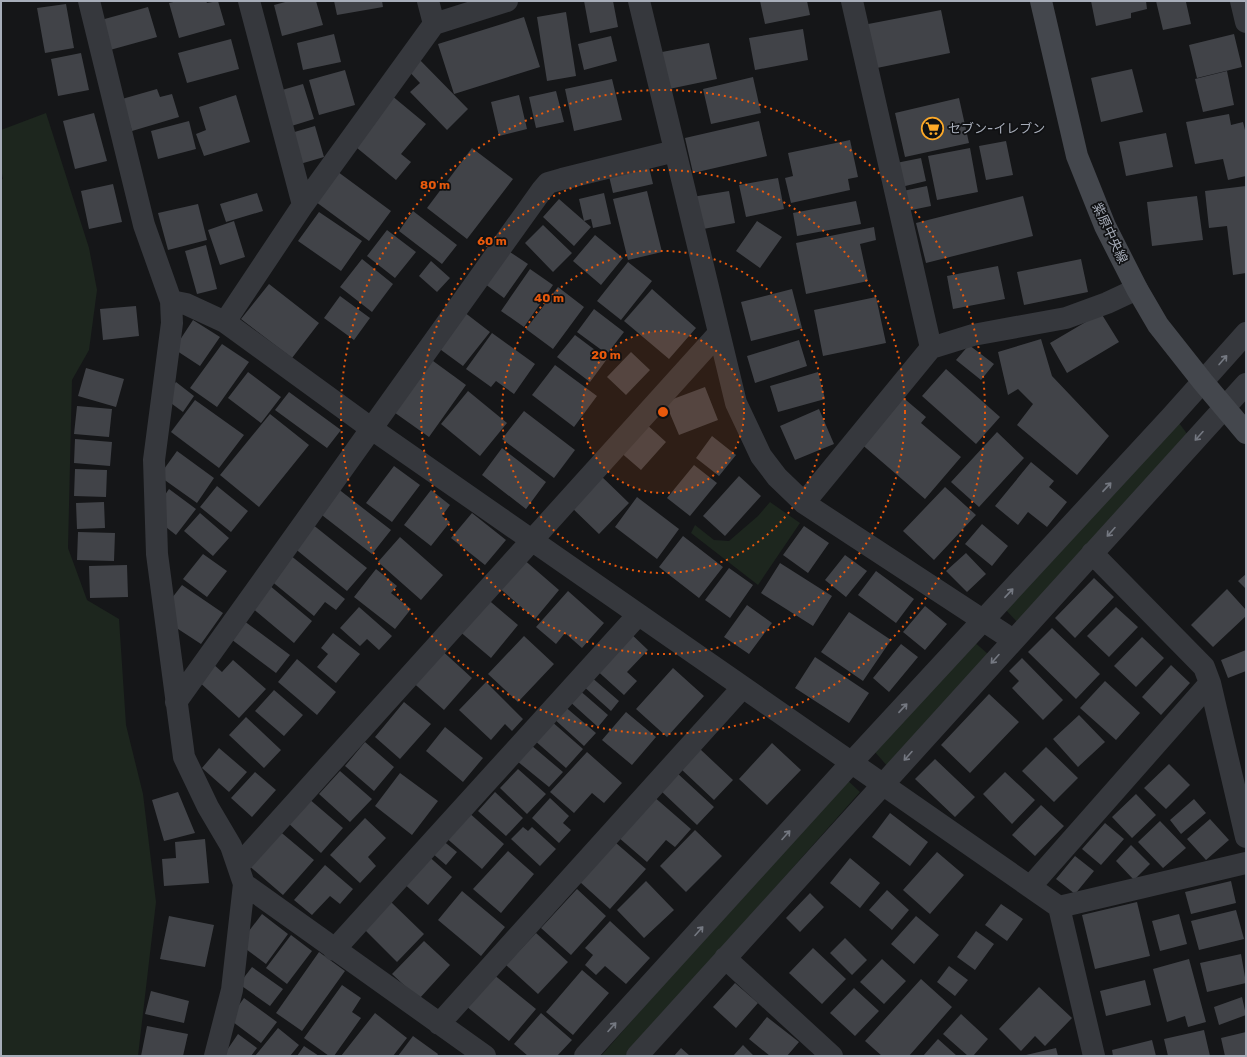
<svg xmlns="http://www.w3.org/2000/svg" width="1247" height="1057" viewBox="0 0 1247 1057" font-family="Rubik,'Noto Sans JP',sans-serif">
<rect width="100%" height="100%" fill="#151618"/>
<!-- green -->
<path fill="#1d261e" d="M46,113L89,248L97,290L89,350L72,380L68,548L87,600L119,619L126,725L143,794L156,902L138,1056H1V180L3,179L1,169V130Z
M1176,419L1188,435L1018,623L1005,609Z
M770,502L800,523L758,585L691,533L695,525L714,540L729,541L758,516Z
M972,640L988,654L889,768L875,752Z
M844,777L860,792L626,1056H601Z"/>
<!-- building -->
<path fill="#414348" d="M178,1H206L207,3L218,1L225,25L179,38L169,3Z
M289,1H316L323,25L282,36L274,5Z
M334,1H382L383,7L337,15Z
M584,1H613L618,27L590,33Z
M760,1H807L810,15L765,24Z
M1091,1H1146L1147,9L1131,13V18L1096,26Z
M1156,1H1189L1186,2L1191,24L1163,30Z
M66,4L74,48L45,53L37,8Z
M148,7L157,37L110,50L101,20Z
M941,10L950,53L872,69L863,25Z
M566,12L576,76L547,81L537,17Z
M524,17L540,67L454,94L438,44Z
M803,29L808,60L755,70L749,38Z
M334,34L341,62L303,70L297,43Z
M1234,34L1242,67L1197,78L1189,45Z
M611,36L617,61L584,70L578,44Z
M231,39L239,69L187,83L178,53Z
M709,43L717,79L669,89L662,52Z
M81,53L89,90L58,96L51,59Z
M415,55L468,109L447,130L410,92L420,83L404,66Z
M1132,69L1143,112L1101,122L1091,78Z
M345,70L355,105L319,115L309,80Z
M1227,71L1234,105L1203,112L1195,79Z
M753,77L761,113L711,124L703,89Z
M612,79L622,120L574,131L565,89Z
M303,84L314,119L285,128L275,92Z
M157,89L160,97L172,94L179,117L132,131L122,99Z
M556,91L564,122L536,128L529,97Z
M236,95L250,142L204,156L196,134L206,130L199,107Z
M391,95L426,124L401,154L411,162L396,180L351,143Z
M519,95L527,129L499,136L491,102Z
M959,98L969,143L905,157L895,113Z
M94,113L107,161L75,169L63,121Z
M1229,114L1231,125L1243,122L1246,134V176L1228,180L1223,159L1195,164L1186,122Z
M189,121L196,149L158,159L151,131Z
M759,121L767,156L693,173L685,138Z
M315,126L324,157L300,164L291,133Z
M1166,133L1173,167L1126,176L1119,142Z
M850,140L858,177L848,179L850,190L791,203L785,178L793,176L788,153Z
M1006,141L1013,175L986,180L979,146Z
M472,148L513,179L467,239L427,208Z
M970,148L978,192L937,200L928,156Z
M921,158L926,181L897,188L891,164Z
M648,163L653,184L613,193L608,172Z
M334,169L391,211L369,241L312,199Z
M778,178L784,209L746,217L739,185Z
M113,184L122,222L89,229L81,191Z
M927,186L931,206L902,212L898,192Z
M1246,186V273L1233,275L1227,226L1209,228L1205,191Z
M647,191L662,252L628,260L613,199Z
M729,191L735,223L698,230L692,197Z
M257,193L263,211L226,222L220,204Z
M604,193L611,224L593,228L591,219L584,221L579,199Z
M1023,196L1033,236L926,263L916,223Z
M1197,196L1203,240L1152,246L1147,202Z
M559,199L591,227L574,246L543,217Z
M856,201L861,224L797,236L793,213Z
M198,204L207,240L168,250L158,213Z
M413,211L457,245L442,264L399,231Z
M319,212L362,241L341,271L298,241Z
M234,221L245,257L220,265L208,230Z
M757,221L782,237L760,268L736,251Z
M543,225L572,253L553,272L525,243Z
M874,227L876,240L860,244L868,281L806,294L796,243Z
M387,230L416,252L395,278L367,256Z
M595,235L623,258L601,285L573,261Z
M206,245L217,289L197,294L185,251Z
M504,248L528,264L504,298L481,281Z
M362,259L393,284L372,312L340,287Z
M1081,259L1088,292L1024,305L1017,272Z
M431,261L450,278L437,292L419,276Z
M628,262L652,281L621,320L597,301Z
M998,266L1005,299L953,309L947,276Z
M530,269L553,285L524,327L501,311Z
M269,284L319,323L292,358L241,319Z
M558,287L584,307L553,349L526,329Z
M652,289L696,328L669,359L624,321Z
M792,289L802,328L751,341L741,302Z
M340,296L370,318L354,340L324,318Z
M876,297L886,343L823,356L814,310Z
M136,306L139,336L103,340L100,309Z
M594,309L624,332L607,354L577,332Z
M464,312L490,332L463,366L437,347Z
M1101,313L1119,342L1067,373L1050,343Z
M193,320L220,337L200,366L174,349Z
M492,333L535,364L514,394L496,381L491,387L466,369Z
M575,335L607,359L590,382L557,357Z
M1041,339L1052,376L1109,436L1077,475L1017,425L1033,404L1018,389L1008,395L998,352Z
M799,340L807,366L755,383L747,356Z
M222,344L249,362L217,407L190,388Z
M969,345L994,364L981,380L956,360Z
M631,352L650,370L626,395L607,377Z
M429,358L466,385L429,437L391,410Z
M555,365L597,396L574,427L532,395Z
M86,368L124,379L116,407L78,396Z
M946,369L1000,417L976,444L922,396Z
M248,372L281,397L261,423L228,398Z
M818,372L825,399L778,412L770,386Z
M176,382L194,396L183,412L164,398Z
M705,387L718,420L679,435L665,402Z
M468,391L507,423L480,456L441,424Z
M289,392L341,430L327,448L275,410Z
M900,395L926,417L921,423L961,457L925,499L859,442Z
M195,400L244,435L219,468L171,432Z
M77,406L112,409L109,437L74,434Z
M819,409L834,444L795,460L780,426Z
M524,411L575,450L554,478L502,439Z
M270,414L309,445L259,507L220,475Z
M645,423L666,442L641,470L619,451Z
M997,432L1024,458L979,507L951,482Z
M712,436L736,455L719,476L696,458Z
M75,439L112,442L110,466L74,463Z
M502,448L546,482L526,509L482,475Z
M177,451L214,478L197,503L159,476Z
M1031,462L1054,481L1049,487L1067,502L1047,527L1028,512L1018,525L995,506Z
M694,465L717,483L690,516L667,498Z
M394,466L420,485L392,522L366,503Z
M75,469L107,470L106,497L74,496Z
M598,473L629,503L599,534L568,504Z
M739,476L761,496L725,536L703,516Z
M217,486L248,511L231,532L200,507Z
M945,487L976,515L934,560L903,531Z
M337,488L391,530L372,554L318,512Z
M169,489L196,509L176,535L157,520L160,502Z
M431,490L450,505L442,516L450,522L431,546L404,525Z
M637,497L679,529L657,559L615,527Z
M104,502L105,528L77,529L76,503Z
M200,513L229,538L213,556L184,531Z
M472,513L506,540L485,565L451,538Z
M312,524L367,568L347,591L293,547Z
M982,524L1008,546L992,566L965,544Z
M804,526L829,543L808,573L783,555Z
M78,532L115,533L114,561L77,560Z
M683,536L723,567L699,598L659,567Z
M400,537L443,575L421,600L378,562Z
M966,553L986,574L967,592L946,571Z
M203,554L227,571L207,597L183,579Z
M290,555L345,599L336,610L325,602L314,616L270,580Z
M845,555L867,571L846,597L825,580Z
M522,558L559,590L535,619L497,586Z
M780,563L832,596L813,626L761,593Z
M127,565L128,597L90,598L89,566Z
M729,568L753,585L730,618L705,600Z
M376,569L397,586L391,593L411,609L395,629L354,597Z
M876,571L914,599L896,623L858,595Z
M1246,574V589L1238,581Z
M1094,578L1114,597L1075,638L1055,618Z
M182,585L223,613L201,644L175,627L172,598Z
M269,585L312,621L294,643L251,607Z
M1227,589L1246,610V616L1213,647L1191,625Z
M568,591L604,623L582,648L565,633L556,644L536,627Z
M485,597L518,625L491,658L458,630Z
M747,605L772,623L749,654L724,637Z
M925,606L947,624L925,650L903,632Z
M359,607L392,636L379,650L367,639L360,646L340,628Z
M1116,607L1138,627L1109,657L1087,636Z
M849,612L891,640L863,681L821,652Z
M240,618L290,655L276,673L227,636Z
M1052,628L1100,674L1076,699L1028,652Z
M627,630L648,650L627,672L637,681L624,695L593,667Z
M333,633L360,654L336,683L317,667L328,654L321,648Z
M524,636L554,664L518,702L488,674Z
M1142,637L1164,658L1136,687L1114,666Z
M901,644L918,657L889,692L873,678Z
M438,647L472,678L444,710L409,679Z
M1246,650V671L1228,678L1221,660Z
M815,657L869,693L849,723L795,688Z
M1022,658L1063,700L1043,720L1012,688L1019,681L1009,671Z
M297,659L336,692L317,715L278,682Z
M233,660L266,689L239,718L197,680L212,663L222,672Z
M1171,665L1190,683L1161,715L1142,697Z
M673,668L704,696L667,737L636,709Z
M590,676L619,701L611,711L582,685Z
M1105,681L1140,713L1116,740L1080,708Z
M486,682L523,719L512,731L505,724L491,740L459,710Z
M578,689L608,715L598,727L568,700Z
M274,690L303,715L284,736L255,711Z
M989,694L1019,722L970,773L941,745Z
M404,702L431,724L400,759L375,737Z
M563,705L596,733L584,746L552,717Z
M626,712L656,737L632,765L602,740Z
M1079,715L1105,742L1078,767L1053,739Z
M246,717L281,750L264,768L229,735Z
M550,720L583,749L566,768L533,739Z
M445,727L483,758L463,782L426,751Z
M365,742L394,767L374,791L345,766Z
M772,743L801,770L767,805L739,779Z
M531,745L563,772L549,787L517,761Z
M1046,747L1078,778L1054,802L1022,771Z
M219,748L247,772L229,792L202,768Z
M700,749L733,780L714,800L681,769Z
M587,752L622,783L604,803L592,793L574,813L550,792Z
M935,759L975,797L955,817L915,779Z
M1169,764L1190,785L1166,809L1144,788Z
M518,769L546,794L527,814L500,788Z
M340,771L372,799L350,822L319,794Z
M255,772L276,790L252,817L231,798Z
M676,772L714,807L697,825L660,790Z
M1005,772L1035,800L1012,824L983,794Z
M400,773L438,801L412,835L375,806Z
M178,792L195,833L164,841L152,800Z
M495,792L523,818L506,836L478,811Z
M1136,794L1156,815L1132,838L1112,817Z
M653,796L691,829L675,847L666,840L647,862L618,837Z
M308,798L343,828L321,853L287,822Z
M550,798L569,816L563,823L571,830L559,843L532,818Z
M1194,799L1206,813L1181,834L1170,820Z
M1041,805L1064,826L1035,856L1012,835Z
M467,811L504,844L482,869L444,836Z
M890,813L928,842L910,866L872,837Z
M365,818L386,838L368,857L376,866L360,883L330,855Z
M1210,819L1229,840L1206,860L1187,839Z
M1160,821L1186,848L1163,868L1138,842Z
M1105,823L1124,839L1101,865L1082,849Z
M523,827L528,831L532,827L556,849L540,866L511,839Z
M277,829L314,860L283,895L247,864Z
M695,830L722,856L686,892L660,866Z
M205,839L209,883L164,886L162,859L176,858L175,842Z
M442,840L457,852L446,865L432,853Z
M616,843L646,869L610,909L580,882Z
M1131,845L1150,864L1134,880L1116,861Z
M508,851L534,874L501,913L473,889Z
M937,852L964,875L930,914L903,890Z
M426,854L452,877L428,905L402,882Z
M1075,856L1094,871L1075,894L1056,879Z
M850,858L880,883L860,908L830,883Z
M325,865L353,889L340,904L330,896L312,915L294,900Z
M646,881L674,910L644,938L617,910Z
M1231,881L1236,903L1191,914L1185,892Z
M577,889L606,916L571,955L541,928Z
M887,890L909,910L892,930L869,910Z
M462,891L505,927L481,956L438,920Z
M810,893L824,907L800,932L786,918Z
M391,902L424,934L397,962L364,929Z
M1137,902L1150,956L1095,969L1082,915Z
M1001,904L1023,919L1007,941L985,925Z
M1236,910L1244,939L1199,950L1191,921Z
M262,914L288,934L266,964L239,944Z
M1179,914L1187,944L1160,951L1152,921Z
M169,916L214,925L205,967L160,959Z
M916,916L939,935L914,964L891,944Z
M610,921L650,958L626,984L605,966L596,975L585,965L593,955L585,948Z
M976,931L994,944L975,970L957,957Z
M536,933L568,962L538,994L506,965Z
M291,935L312,951L287,984L266,968Z
M845,938L867,960L852,975L830,953Z
M424,941L450,965L419,999L392,974Z
M813,948L846,979L822,1004L789,973Z
M319,952L345,971L302,1031L276,1013Z
M1241,954L1246,983L1207,992L1200,963Z
M882,959L906,981L884,1004L860,982Z
M1189,959L1206,1022L1188,1027L1185,1016L1167,1022L1153,969Z
M949,966L968,980L955,996L937,982Z
M252,967L283,989L270,1006L239,984Z
M582,970L609,993L573,1035L546,1012Z
M493,974L536,1009L509,1041L466,1006Z
M921,979L952,1007L909,1056H882L865,1041Z
M1145,980L1151,1005L1106,1016L1100,991Z
M735,983L758,1003L736,1028L713,1007Z
M342,985L361,998L352,1012L361,1018L334,1056H329L304,1038Z
M1039,987L1072,1018L1045,1046L1035,1036L1021,1051L999,1029Z
M854,988L879,1011L855,1036L830,1013Z
M151,991L189,1001L184,1023L145,1014Z
M1242,997L1246,1015L1219,1025L1214,1007Z
M244,998L277,1022L261,1043L229,1019Z
M375,1013L407,1038L393,1056H341Z
M541,1013L572,1040L557,1056H528L514,1044Z
M961,1014L988,1039L973,1056H968L943,1034Z
M767,1017L799,1042L787,1056H770L749,1039Z
M147,1026L188,1034L183,1056H141Z
M278,1028L299,1045L290,1056H255Z
M1204,1030L1210,1056H1168L1164,1039Z
M1246,1032V1056H1225L1221,1038Z
M238,1034L257,1048L251,1056H223Z
M413,1036L438,1054L437,1056H398Z
M938,1039L957,1056H923Z
M1152,1040L1156,1056H1113L1112,1050Z
M743,1045L754,1056H733Z
M304,1046L319,1056H297Z
M681,1048L690,1056H674Z
M1056,1048L1058,1056H1026V1055Z"/>
<g fill="none" stroke-linecap="round" stroke-linejoin="round">
<!-- street -->
<path stroke="#36383d" stroke-width="22" d="M89,1L144,225L171,301L172,323L154,460L157,554L184,757L208,807L231,846L244,884L232,990L215,1056
M249,1L303,205
M428,1L434,24
M639,1L736,403L761,456L777,477L804,503L1013,640
M1241,1L1246,22
M171,301L186,304L225,322L372,429L1059,907L1246,863
M225,322L303,205L434,24L507,1
M931,348L973,335L1066,318L1107,303L1137,289
M804,503L931,348L852,1
M1092,553L1204,667L1210,683L1246,837
M176,702L542,190L548,183L562,179L675,151
M239,865L719,333
M244,884L485,1056
M1030,887L1210,683
M1059,907L1094,1056
M334,950L638,615
M725,958L832,1056
M439,1024L743,687
M585,1056L852,762L1171,417L1246,333
M637,1056L1246,384"/>
<!-- secondary -->
<path stroke="#44474d" stroke-width="22" d="M1041,1L1077,156L1105,226L1137,289L1158,325L1203,382L1246,433"/>
</g>
<!-- one-way arrows -->
<defs><path id="oneway-shaft" d="M-6 0H5M1.5-3L5.5 0L1.5 3" fill="none" stroke-width="1.6" stroke-linecap="round" stroke-linejoin="round"/></defs>
<g stroke="#747881">
<use href="#oneway-shaft" transform="translate(1223 360) rotate(-49)"/>
<use href="#oneway-shaft" transform="translate(1199 436) rotate(132)"/>
<use href="#oneway-shaft" transform="translate(1107 487) rotate(-47)"/>
<use href="#oneway-shaft" transform="translate(1111 532) rotate(132)"/>
<use href="#oneway-shaft" transform="translate(1009 593) rotate(-47)"/>
<use href="#oneway-shaft" transform="translate(995 659) rotate(132)"/>
<use href="#oneway-shaft" transform="translate(903 708) rotate(-47)"/>
<use href="#oneway-shaft" transform="translate(908 756) rotate(132)"/>
<use href="#oneway-shaft" transform="translate(786 835) rotate(-48)"/>
<use href="#oneway-shaft" transform="translate(699 931) rotate(-48)"/>
<use href="#oneway-shaft" transform="translate(612 1027) rotate(-48)"/>
</g>
<!-- distance rings -->
<circle cx="663" cy="412" r="81" fill="#e8590c" fill-opacity=".12"/>
<g fill="none" stroke="#e8590c" stroke-width="2" stroke-dasharray="2 4">
<circle cx="663" cy="412" r="81"/>
<circle cx="663" cy="412" r="161"/>
<circle cx="663" cy="412" r="242"/>
<circle cx="663" cy="412" r="322"/>
</g>
<!-- icons -->
<defs>
<symbol id="supermarket-ring" viewBox="-11 -11 22 22"><circle r="9.5" fill="#101113" stroke="#fda928" stroke-width="1.5"/><path d="M-6-5.5h2.5l.6 2H6L4.5 2H-2.5L-4.4-4H-6ZM-1.5 3.2a1.3 1.3 0 1 0 .1 0ZM3 3.2a1.3 1.3 0 1 0 .1 0Z" fill="#fda928"/></symbol>
</defs>
<g fill-rule="evenodd">
<use href="#supermarket-ring" x="920" y="116" width="25" height="25"/>
</g>
<g text-anchor="middle" dominant-baseline="central" stroke-width="3.5" stroke-linejoin="round" paint-order="stroke">
<!-- poi labels -->
<g font-size="13" fill="#a7adb9" stroke="#101113" text-anchor="start">
<text x="948" y="128">セブン-イレブン</text>
</g>
<!-- street labels -->
<g font-size="13" fill="#a7adb9" stroke="#101113">
<text transform="translate(1110 233) rotate(65)">紫原中央線</text>
</g>
</g>
<circle cx="663" cy="412" r="6" fill="#e8590c" stroke="#101113" stroke-width="2"/>
<g font-size="12" text-anchor="middle" font-weight="bold" fill="#e8590c" stroke="#101113" stroke-width="3.5" stroke-linejoin="round" paint-order="stroke">
<text x="435" y="189">80 m</text>
<text x="492" y="245">60 m</text>
<text x="549" y="302">40 m</text>
<text x="606" y="359">20 m</text>
</g>
<!-- border -->
<rect width="1247" height="1057" fill="none" stroke="#a7adb9" stroke-width="4"/>
</svg>
